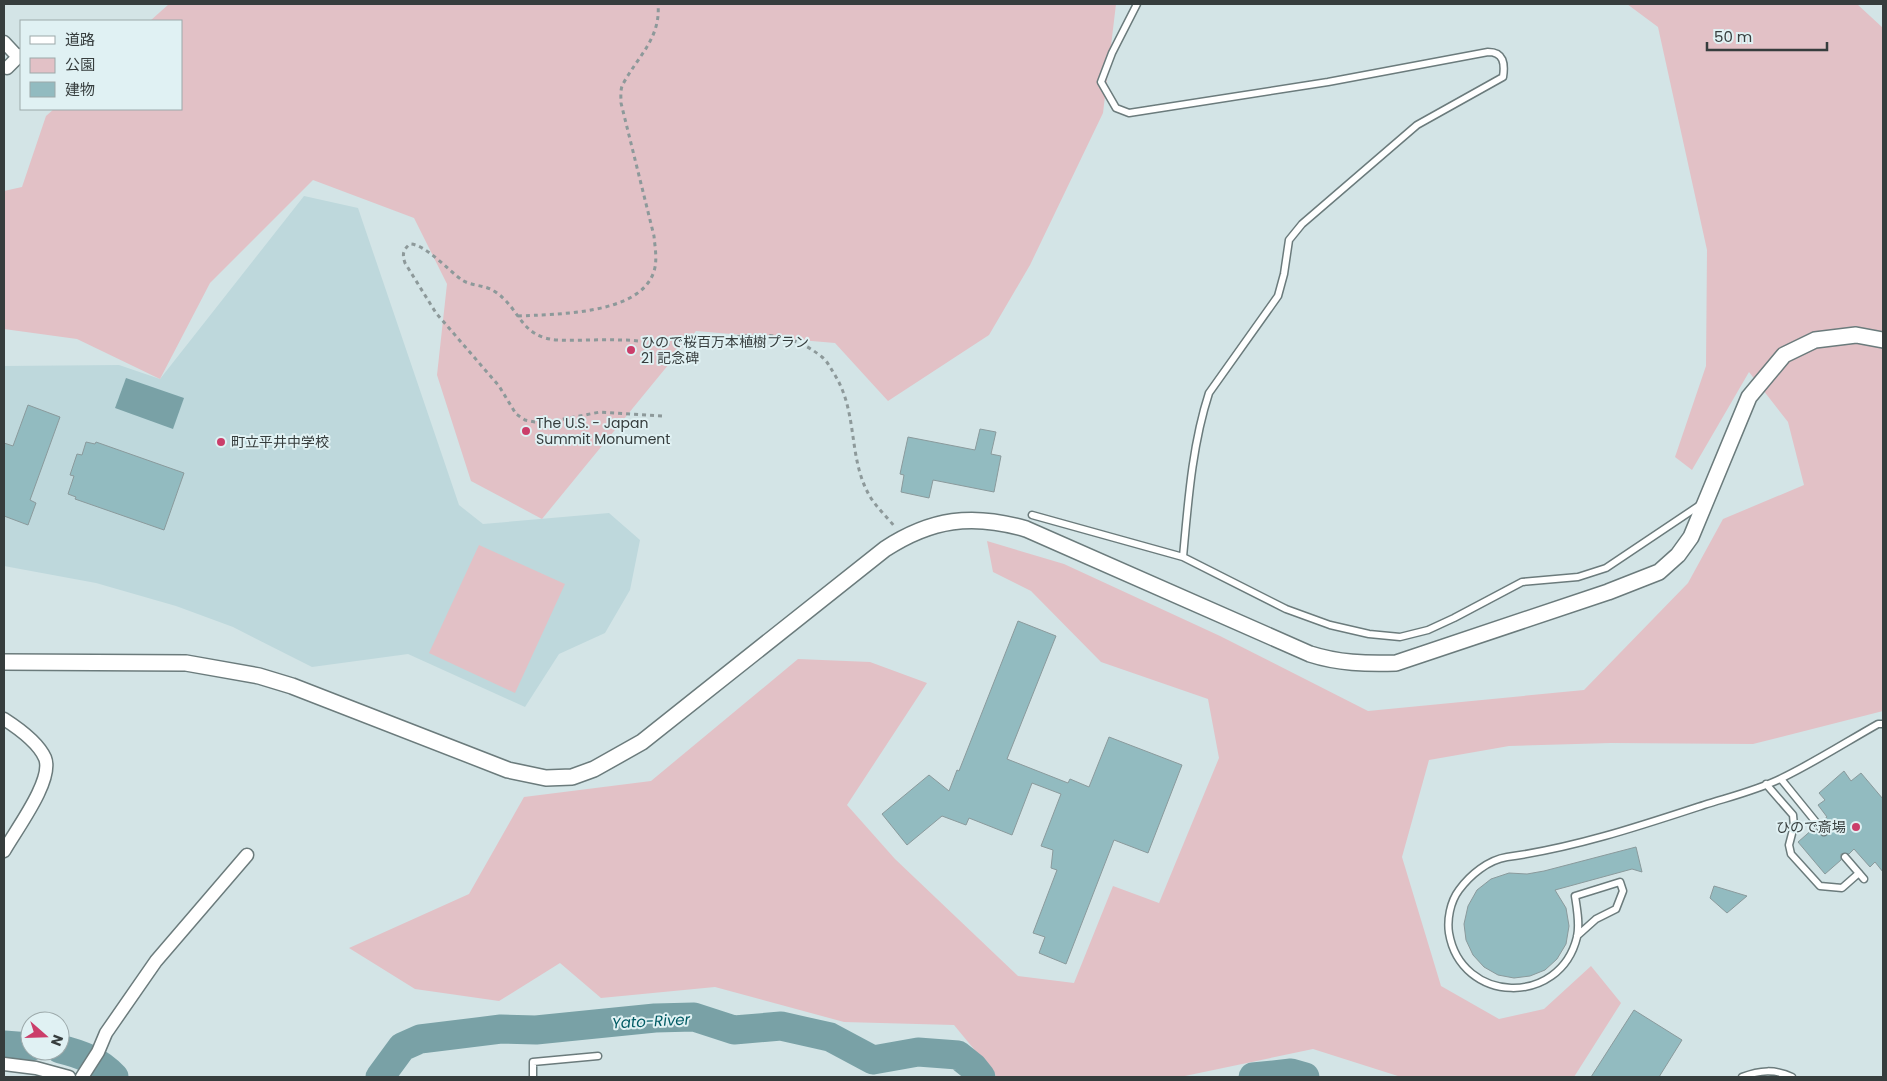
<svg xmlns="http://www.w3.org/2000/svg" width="1887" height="1081" viewBox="0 0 1887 1081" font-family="Poppins,'Noto Sans JP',sans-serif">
<rect width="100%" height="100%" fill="#d3e4e6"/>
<!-- built -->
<path fill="#bed8dc" d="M304,196L358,208L459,505L483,524L609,513L640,540L630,590L605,633L559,654L525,707L408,654L312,667L233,627L176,606L96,583L4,566V366L119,365L160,379Z"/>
<!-- green -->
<path fill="#e2c1c6" d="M169,4H1116L1103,113L1030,265L989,335L888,401L835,343L696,331L542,519L471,481L437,375L447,284L414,218L313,180L210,283L160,379L77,339L4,329V191L22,187L46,116L54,109H181V21H150Z
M1627,4H1857L1883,28V711L1753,744L1611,743L1509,746L1429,760L1402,857L1441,986L1499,1019L1544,1009L1591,966L1621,1003L1574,1077H1401L1313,1049L1180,1077H997L954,1025L844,1022L715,987L601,998L560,963L499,1001L415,989L349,948L469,894L524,797L651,781L798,659L870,662L927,683L847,805L895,859L1018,976L1074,983L1113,886L1159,903L1219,758L1208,699L1101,662L1031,591L993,572L987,541L1064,564L1220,636L1368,711L1584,690L1688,583L1723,519L1804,485L1788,422L1749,372L1692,470L1675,457L1706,366L1707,250L1658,27Z
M479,545L565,584L515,693L429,653Z"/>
<!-- water -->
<path fill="#79a1a6" d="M126,378L184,398L173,429L115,408Z"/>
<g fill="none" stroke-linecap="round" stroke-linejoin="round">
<!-- river -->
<path stroke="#79a1a6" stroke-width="29" d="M4,1045L30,1047
M60,1049C81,1054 99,1061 114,1077
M380,1077L402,1047L420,1039L501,1029L536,1030L655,1018L694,1017L734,1030L781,1026L830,1037L873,1060L918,1052L958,1055L973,1067L981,1077
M1253,1077L1291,1073L1305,1077"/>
</g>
<!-- building -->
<path fill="#92bbc0" stroke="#8a9a9c" d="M28,405L60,417L30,500L36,503L28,525L4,516V443L13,446Z
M980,429L996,432L991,454L1001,456L994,492L933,480L929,498L901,492L904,475L900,474L908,437L975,450Z
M86,442L95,444L96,442L184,473L164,530L75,499L76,497L68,494L74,476L70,475L77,454L82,455Z
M1018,621L1056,636L1007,759L1068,783L1070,779L1089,787L1109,737L1182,765L1148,853L1114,840L1066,964L1039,953L1045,937L1033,933L1057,870L1051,868L1053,850L1041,846L1061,794L1032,783L1012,835L969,818L966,825L942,816L907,845L882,814L929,775L949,791L957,770L959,771Z
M1844,771L1851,781L1861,773L1883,799V872L1875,862L1870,867L1854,849L1849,854H1841V860L1825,874L1798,842L1814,828L1822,836L1828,834V829L1822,821L1827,817L1818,805L1825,800L1819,793Z
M1636,847L1642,872L1632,869L1555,890L1566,908L1569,926L1566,944L1557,959L1545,970L1530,976L1514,978L1498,975L1484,967L1473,955L1466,940L1464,924L1468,906L1477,890L1491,879L1509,873L1527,874L1544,871Z
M1714,886L1747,896L1727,913L1710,898Z
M1634,1010L1682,1040L1659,1077H1591Z"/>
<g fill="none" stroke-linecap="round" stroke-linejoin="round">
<defs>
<path id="service" d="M1137,4L1112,53L1101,82L1116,108L1129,113L1328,82L1488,52C1504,52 1505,64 1503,77L1417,125L1302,224L1289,240L1284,274L1278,296L1209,393C1192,445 1188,503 1183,557
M1032,515L1183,557L1286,609L1330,625L1369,634L1400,637L1428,630L1454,618L1522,582L1578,577L1606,568L1700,505
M1781,779L1824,832
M1766,784L1793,815L1794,826L1789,845L1791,854L1820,886L1842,888L1859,873
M1845,857L1864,879
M1577,936L1596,919L1616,909L1623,891L1620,882L1575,896C1577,909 1580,924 1577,937C1560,1007 1461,1004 1449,933C1447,920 1450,902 1459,890C1470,875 1488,860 1507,857C1574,848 1640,826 1704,805C1729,797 1758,790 1782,778C1815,762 1846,742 1878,724H1883
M533,1077V1062L598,1056
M1742,1077C1760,1070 1775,1069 1792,1077"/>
<path id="minor" d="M4,42L18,57L21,55
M7,68L18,57
M4,719C18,728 38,742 45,758C54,780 15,831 4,851
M4,1064L36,1068L69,1077
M82,1077L98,1052L106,1033L156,961L247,855"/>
<path id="tertiary" d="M4,662L186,663L259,676L292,686L508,770L546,778L572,777L594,769L642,742L885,549C931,519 972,513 1026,529L1310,654C1338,663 1366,664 1396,663L1608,592L1659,572L1678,555L1691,537L1749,397L1784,355L1815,340L1856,335L1883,340"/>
</defs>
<!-- service casing -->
<use href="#service" stroke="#6b7b7c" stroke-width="9"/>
<!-- minor casing -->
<use href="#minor" stroke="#6b7b7c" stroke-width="15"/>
<!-- tertiary casing -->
<use href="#tertiary" stroke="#6b7b7c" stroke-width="18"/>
<!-- path -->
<path stroke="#8d999a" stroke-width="3" stroke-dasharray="4 4" stroke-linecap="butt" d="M518,316C555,314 637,315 653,274C658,262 655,248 654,236L621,103C621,97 620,89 623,84C638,56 661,38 658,4
M662,416L600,412L554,421L535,422L525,420L516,414L499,386L436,313L405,263C402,254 403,250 410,244C425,244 448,270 462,280C471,286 485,285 494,291C521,308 519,337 557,340C578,341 600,339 621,340C639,340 656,344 674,344C728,343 774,318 822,357C827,361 830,367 833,372C858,410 848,453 867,491C873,504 886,516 895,527"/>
<!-- service -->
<use href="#service" stroke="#fff" stroke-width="6"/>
<!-- minor -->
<use href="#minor" stroke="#fff" stroke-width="12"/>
<!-- tertiary -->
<use href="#tertiary" stroke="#fff" stroke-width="15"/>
</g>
<!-- markers -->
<g fill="#cb3e6a" stroke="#e0f1f3" stroke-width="2">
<circle cx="631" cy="350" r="5"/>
<circle cx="526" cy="431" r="5"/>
<circle cx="221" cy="442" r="5"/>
<circle cx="1856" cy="827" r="5"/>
</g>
<g text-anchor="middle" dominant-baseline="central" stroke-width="4" stroke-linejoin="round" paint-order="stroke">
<!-- poi labels -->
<g font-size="14" fill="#363d3d" stroke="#e0f1f3" text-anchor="start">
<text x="641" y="342">ひので桜百万本植樹プラン<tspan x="641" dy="16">21 記念碑</tspan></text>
<text x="536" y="423">The U.S. - Japan<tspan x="536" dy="16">Summit Monument</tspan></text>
<text x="231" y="442">町立平井中学校</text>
<text x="1846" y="827" text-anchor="end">ひので斎場</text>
</g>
<!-- water labels -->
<g font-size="15" font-style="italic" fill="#005b64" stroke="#e0f1f3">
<text transform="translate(651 1021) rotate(-3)">Yato-River</text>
</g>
</g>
<!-- border -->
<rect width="1887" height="1081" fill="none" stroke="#363d3d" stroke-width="10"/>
<!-- legend -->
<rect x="20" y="20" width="162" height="90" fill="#e0f1f3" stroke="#9ca9aa"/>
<rect x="30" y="36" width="25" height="8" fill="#ffffff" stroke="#9ca9aa"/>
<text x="65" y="45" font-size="15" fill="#363d3d">道路</text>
<rect x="30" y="58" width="25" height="15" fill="#e2c1c6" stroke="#9ca9aa"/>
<text x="65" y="70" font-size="15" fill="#363d3d">公園</text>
<rect x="30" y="82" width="25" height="15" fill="#92bbc0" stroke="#9ca9aa"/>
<text x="65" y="95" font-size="15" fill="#363d3d">建物</text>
<!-- north arrow -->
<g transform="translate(45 1036) rotate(110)"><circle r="24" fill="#e0f1f3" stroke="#9ca9aa"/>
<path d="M0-4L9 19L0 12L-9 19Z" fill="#cb3e6a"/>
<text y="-8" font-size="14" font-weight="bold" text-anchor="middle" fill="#363d3d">N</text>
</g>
<!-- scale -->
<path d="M1707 42v8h120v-8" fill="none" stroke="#363d3d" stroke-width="2.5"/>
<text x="1714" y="42" font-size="15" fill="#363d3d" stroke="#e0f1f3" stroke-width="4" paint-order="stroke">50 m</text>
</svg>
